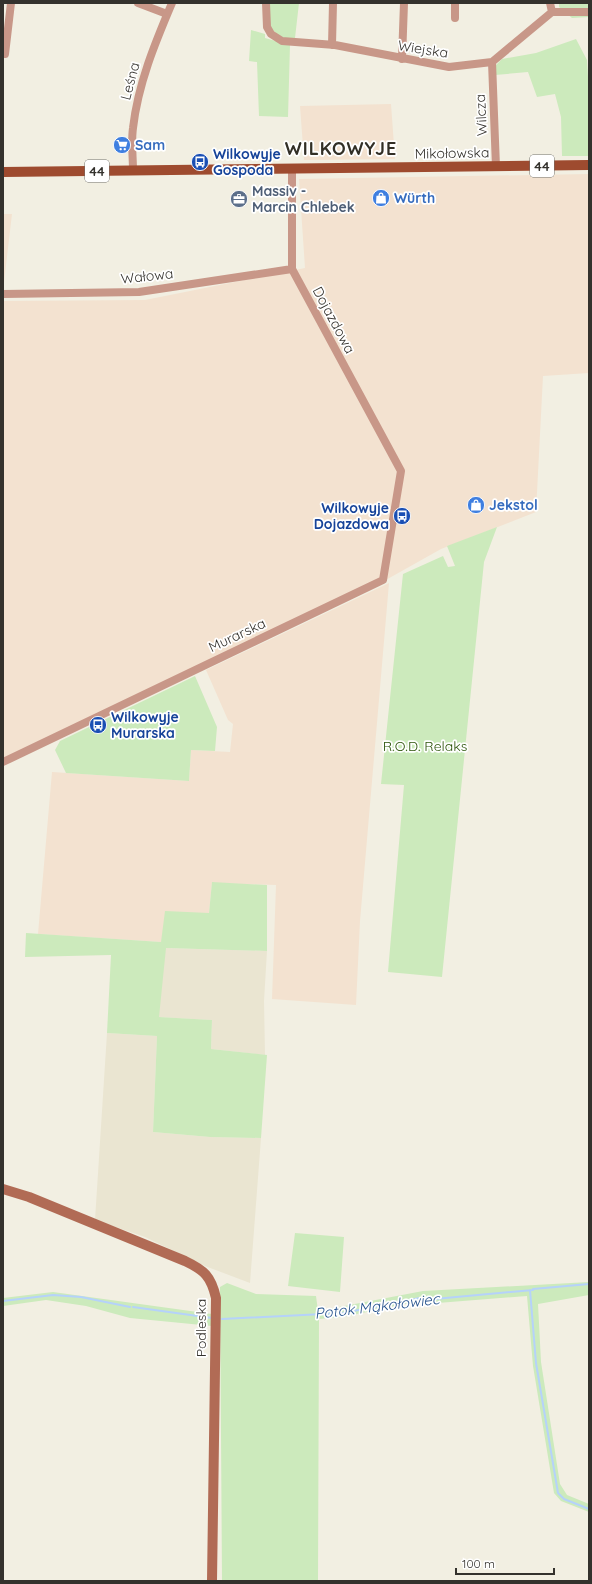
<svg xmlns="http://www.w3.org/2000/svg" width="592" height="1584" viewBox="0 0 592 1584" font-family="Quicksand,sans-serif">
<rect width="100%" height="100%" fill="#f2efe2"/>
<!-- built -->
<path fill="#eae5d1" d="M165,948L267,951L264,1001L265,1055L211,1049L212,1020L158,1017Z
M107,1033L157,1036L153,1132L210,1137L261,1138L250,1283L205,1266L145,1237L95,1220Z"/>
<!-- industrial -->
<path fill="#f3e2d0" d="M391,104L395,159L304,160L300,106Z
M589,174V373L543,376L536,512L441,549L384,581L3,759V301L145,300L305,268L299,179Z
M3,214H12L3,291Z
M389,583L360,921L356,1005L272,999L276,885L212,883L209,913L161,942L38,934L52,772L189,781L191,750L230,752L233,724L228,720L206,670Z"/>
<!-- green -->
<path fill="#cceabc" d="M268,3H299L295,38H282L269,27Z
M559,3H589V17L572,18L559,7Z
M251,30L265,34V38L290,45L288,117L259,116L257,62L249,61Z
M576,39L587,60L589,94V156H562L561,117L555,94L537,97L528,72L495,75L496,65L502,59L536,53Z
M497,527L484,562L442,977L388,972L404,785L381,784L403,574L443,556L448,567L455,566L447,546Z
M195,676L217,727L215,751L191,750L189,781L66,773L55,750L60,741Z
M212,882L267,885V951L166,948L159,1017L212,1020L211,1049L267,1055L261,1138L210,1137L153,1132L157,1036L107,1033L111,955L25,957L26,933L161,942L165,911L209,913Z
M295,1233L344,1237L340,1292L288,1286Z
M589,1282V1295L538,1304L541,1362L560,1484L567,1495L589,1504V1512L561,1501L554,1493L533,1366L527,1296L425,1304L419,1301L343,1317L319,1319L318,1581H222L220,1287L227,1283L256,1294L316,1296L318,1311L423,1291Z
M53,1292L212,1314V1326L130,1318L86,1306L46,1300L3,1306V1298Z"/>
<g fill="none" stroke-linecap="round" stroke-linejoin="round">
<!-- stream -->
<path stroke="#b5d2fa" stroke-width="2" d="M533,1289L589,1284
M530,1290L536,1363L558,1493L564,1499L589,1509
M3,1301L53,1295L81,1297L130,1307
M133,1307L212,1318
M222,1319L343,1313L420,1298L424,1300L533,1290"/>
<!-- street -->
<path stroke="#c89788" stroke-width="8" d="M138,3L167,14
M266,3L267,27L271,34L282,41L335,45L449,67L492,62L552,12H589
M550,3L552,12
M455,18V3
M332,45L333,3
M5,54L11,3
M402,59L404,3
M492,62L496,167
M133,171C133,157 131,142 133,128C138,84 155,43 172,3
M3,294L139,292L292,269
M3,762L383,580L401,471L292,269V169"/>
<!-- secondary -->
<path stroke="#b16b55" stroke-width="10" d="M3,1189L29,1197L185,1261C204,1270 211,1276 216,1298L212,1581"/>
<!-- primary -->
<path stroke="#9e4b2f" stroke-width="10" d="M3,172L589,165"/>
</g>
<!-- icons -->
<defs>
<symbol id="supermarket-disc" viewBox="-11 -11 22 22"><circle r="9.5" fill="#3f7fe0" stroke="#fff"/><path d="M-6-5.5h2.5l.6 2H6L4.5 2H-2.5L-4.4-4H-6ZM-1.5 3.2a1.3 1.3 0 1 0 .1 0ZM3 3.2a1.3 1.3 0 1 0 .1 0Z" fill="#fff"/></symbol>
<symbol id="bus-disc" viewBox="-11 -11 22 22"><circle r="9.5" fill="#1a4fb4" stroke="#fff"/><path d="M-5-6H5V4H4V6H2V4H-2V6H-4V4H-5ZM-3.5-4V0h7V-4ZM-3.5 1.2v1.5H-2V1.2ZM2 1.2v1.5H3.5V1.2Z" fill="#fff"/></symbol>
<symbol id="shop-disc" viewBox="-11 -11 22 22"><circle r="9.5" fill="#3f7fe0" stroke="#fff"/><path d="M-5-2.5h2.3a2.7 3.5 0 0 1 5.4 0H5L5.5 6h-11ZM-1.5-2.5h3a1.5 2.3 0 0 0-3 0Z" fill="#fff"/></symbol>
<symbol id="office-disc" viewBox="-11 -11 22 22"><circle r="9.5" fill="#5c6f8a" stroke="#fff"/><path d="M-6-3h4V-5.5h4V-3h4V5H-6ZM-1-4.5V-3h2v-1.5ZM-6 0V1H6V0Z" fill="#fff"/></symbol>
</defs>
<g fill-rule="evenodd">
<use href="#supermarket-disc" x="112" y="135" width="20" height="20"/>
<use href="#bus-disc" x="190" y="152" width="20" height="20"/>
<use href="#shop-disc" x="371" y="188" width="20" height="20"/>
<use href="#office-disc" x="229" y="189" width="20" height="20"/>
<use href="#shop-disc" x="466" y="495" width="20" height="20"/>
<use href="#bus-disc" x="392" y="506" width="20" height="20"/>
<use href="#bus-disc" x="88" y="715" width="20" height="20"/>
</g>
<g text-anchor="middle" dominant-baseline="central" stroke-width="3.5" stroke-linejoin="round" paint-order="stroke">
<!-- shield labels -->
<g fill="#fff" stroke="#71706c" stroke-width="1">
<rect x="530" y="155" width="24" height="22" rx="3"/>
<rect x="85" y="160" width="24" height="22" rx="3"/>
</g>
<g font-size="13" font-weight="bold" fill="#34322d">
<text x="542" y="166">44</text>
<text x="97" y="171">44</text>
</g>
<!-- street labels -->
<g font-size="14" fill="#34322d" stroke="#fff">
<text transform="translate(423 49) rotate(9)">Wiejska</text>
<text transform="translate(130 81) rotate(-75)">Leśna</text>
<text transform="translate(481 115) rotate(-93)">Wilcza</text>
<text transform="translate(452 153) rotate(-1)">Mikołowska</text>
<text transform="translate(147 276) rotate(-6)">Wałowa</text>
<text transform="translate(334 320) rotate(62)">Dojazdowa</text>
<text transform="translate(237 635) rotate(-25)">Murarska</text>
<text transform="translate(201 1328) rotate(-90)">Podleska</text>
</g>
<!-- shop labels -->
<g font-size="14" font-weight="bold" fill="#366cbe" stroke="#fff" text-anchor="start">
<text x="135" y="145">Sam</text>
<text x="394" y="198">Würth</text>
<text x="489" y="505">Jekstol</text>
</g>
<!-- transit labels -->
<g font-size="14" font-weight="bold" fill="#164399" stroke="#fff" text-anchor="start">
<text x="213" y="154">Wilkowyje<tspan x="213" dy="16">Gospoda</tspan></text>
<text x="389" y="508" text-anchor="end">Wilkowyje<tspan x="389" dy="16">Dojazdowa</tspan></text>
<text x="111" y="717">Wilkowyje<tspan x="111" dy="16">Murarska</tspan></text>
</g>
<!-- service labels -->
<g font-size="14" font-weight="bold" fill="#4e5e75" stroke="#fff" text-anchor="start">
<text x="252" y="191">Massiv -<tspan x="252" dy="16">Marcin Chlebek</tspan></text>
</g>
<!-- park labels -->
<g font-size="14" fill="#2b5308" stroke="#fff">
<text x="425" y="746">R.O.D. Relaks</text>
</g>
<!-- water labels -->
<g font-size="15" font-style="italic" fill="#24528d" stroke="#fff">
<text transform="translate(377 1306) rotate(-7)">Potok Mąkołowiec</text>
</g>
<!-- district labels -->
<g font-size="18" font-weight="bold" letter-spacing="1" fill="#322f26" stroke="#fff">
<text x="341" y="148">WILKOWYJE</text>
</g>
</g>
<!-- border -->
<rect width="592" height="1584" fill="none" stroke="#34322d" stroke-width="8"/>
<!-- scale -->
<path d="M456 1568v6h98v-6" fill="none" stroke="#34322d" stroke-width="2"/>
<text x="462" y="1568" font-size="12" fill="#34322d" stroke="#ffffff" stroke-width="3" paint-order="stroke">100 m</text>
</svg>
